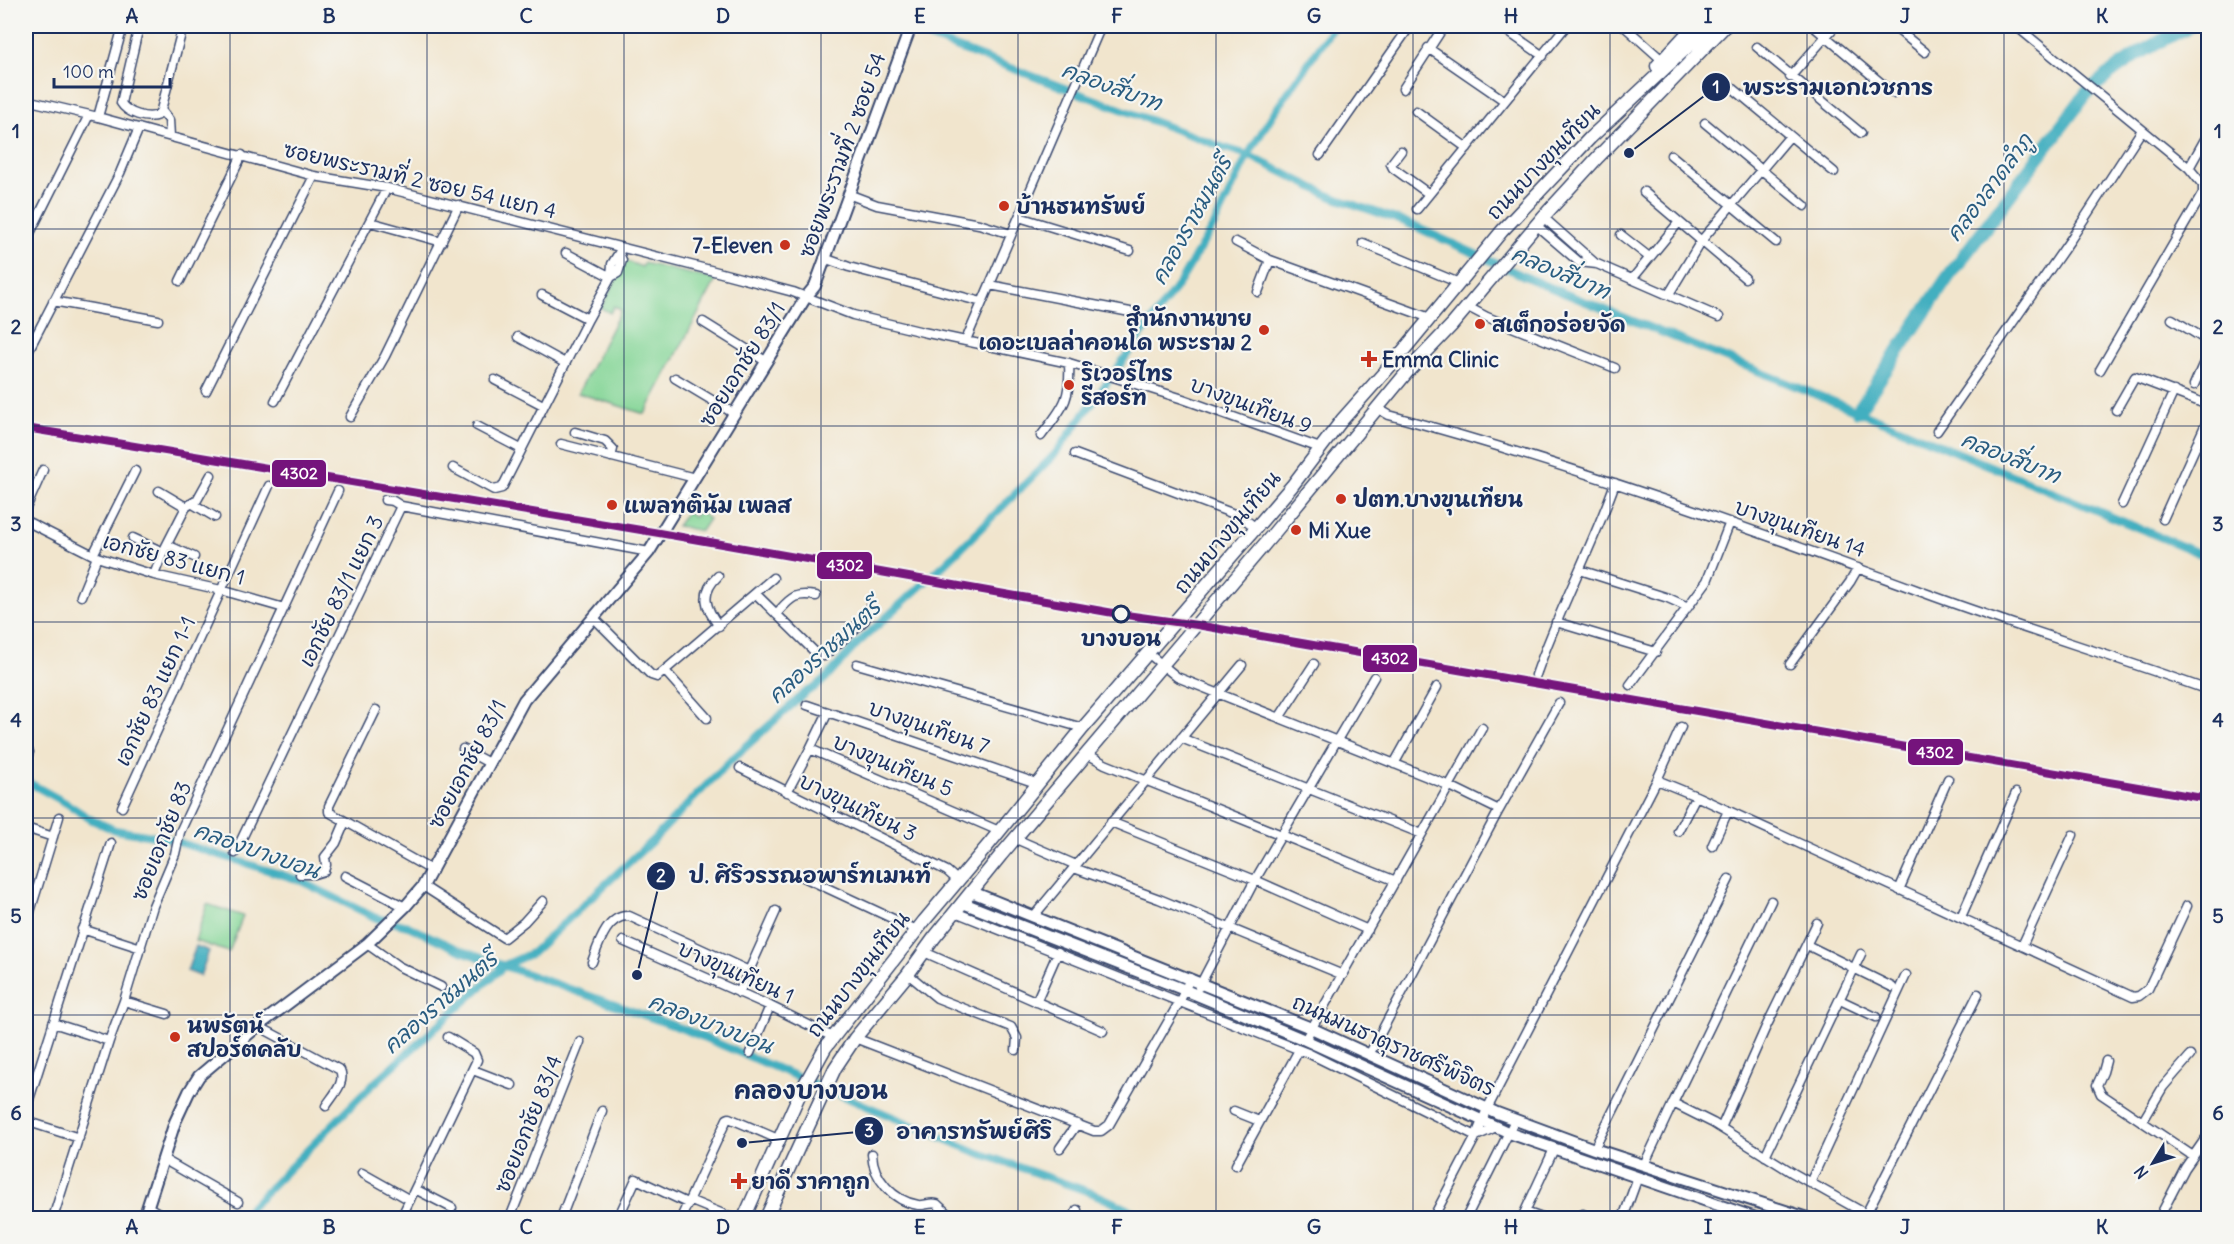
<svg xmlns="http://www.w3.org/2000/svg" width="2234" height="1244" viewBox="0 0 2234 1244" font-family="Delius,'Playpen Sans Thai',sans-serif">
<rect width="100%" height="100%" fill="#f6f6f2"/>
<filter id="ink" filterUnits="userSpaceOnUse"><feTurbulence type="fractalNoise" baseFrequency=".0167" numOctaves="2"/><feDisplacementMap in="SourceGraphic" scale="12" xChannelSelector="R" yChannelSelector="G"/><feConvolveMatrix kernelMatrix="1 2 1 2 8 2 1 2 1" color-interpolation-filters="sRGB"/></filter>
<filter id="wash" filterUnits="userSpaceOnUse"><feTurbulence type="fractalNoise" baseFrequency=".008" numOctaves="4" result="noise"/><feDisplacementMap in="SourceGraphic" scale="24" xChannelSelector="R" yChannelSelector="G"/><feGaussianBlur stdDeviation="1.35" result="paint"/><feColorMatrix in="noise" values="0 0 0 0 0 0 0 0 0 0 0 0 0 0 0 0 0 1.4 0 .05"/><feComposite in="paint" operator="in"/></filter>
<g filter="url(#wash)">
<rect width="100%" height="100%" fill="#f1e5cd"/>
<!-- green -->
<path fill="#84d596" stroke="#50827a" stroke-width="1.5" d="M626,261L642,267L644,263L716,280L645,414L578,393L621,310L614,306L610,313L601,308Z
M698,511L709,519L701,531L677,526L687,512L694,517Z
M207,904L243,916L229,952L195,941Z"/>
<!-- water -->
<path fill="#43afc0" stroke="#2f6f8f" stroke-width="1.5" d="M196,946L209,951L200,976L187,971Z"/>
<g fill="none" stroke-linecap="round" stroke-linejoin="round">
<!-- canal -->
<path stroke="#43afc0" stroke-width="8" d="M899,26L1222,147L1248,155L1332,197L1405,222L1544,285L1899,428L2208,557
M26,781L66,803L92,820L115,830L165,838L299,880L376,918L408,926L459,950L686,1030L976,1152L1095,1194L1147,1218
M240,1218L370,1087L505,965L532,953L655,838L729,762L806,692L816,687L830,674L857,644L946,563L1055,454L1180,282L1215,223L1248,155L1273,114L1334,26"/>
<!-- river -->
<path stroke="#43afc0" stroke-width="14" d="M1858,411L1948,277L2086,94C2116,65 2153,44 2190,26"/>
</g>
</g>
<g filter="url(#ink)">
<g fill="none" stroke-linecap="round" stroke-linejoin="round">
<defs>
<path id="minor" d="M139,26L121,103C127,113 147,120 158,115L161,110L183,26
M1500,26L1543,56
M1624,26L1662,60
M1813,26L1893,93
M1893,26L1925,52
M2016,26L2189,168L2203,185V193L2100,370
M1757,47L1861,133
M1428,48L1505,101
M1790,77L1835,26
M1729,85L1834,172
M1403,89L1444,26
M26,100L98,117L314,176L387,188L710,270L793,292L853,315L923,332L1069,363L1183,399L1320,448
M161,110L169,120L170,136
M1416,111L1467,148
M98,117L123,26
M1705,123L1805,206
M1401,151L1391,164L1393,168L1429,194
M1320,155L1410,26
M1671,155L1776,242
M2189,168L2208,134
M1644,192L1745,278
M848,194L877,205L979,224L1011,234
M1417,209L1566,26
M1019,217L1130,251
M1543,217L1596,264
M370,222L442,242
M1536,225L1579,262L1597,264L1719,317
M1621,235L1649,257
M26,241L89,115
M1236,242L1270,260L1430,318
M1363,243L1459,283
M566,253L611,277
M824,258L849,267L982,302
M611,277L612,264L620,251
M1633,278L1679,222
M180,281L242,155
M990,285L1130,312
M1258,292L1270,260
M1669,294L1701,241L1790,136
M542,295L588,319
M53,301L158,320
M1468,307L1487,317L1615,368
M2172,319L2208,341
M703,322L767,362
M518,337L565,363
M966,340L1101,26
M26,355L120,173L139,128
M675,378L735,414
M495,380L543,405
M2194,385L2208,353
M206,391L314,176
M275,401L387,188
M1377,408L1389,415C1570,464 1746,527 1922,592C2016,627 2114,656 2208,690
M2116,410L2135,377L2208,405
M350,417L385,356L459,205
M477,426L521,449
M1937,431L2071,239L2142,130
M575,432L605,441L613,449L611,457
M1041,436C1063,407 1071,401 1069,363
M561,444L695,478
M1075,454L1242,517L1256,528
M453,468L494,490L502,488L588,319L611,277L618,273L622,260L619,254
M159,491L186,507L197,500L211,475
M385,500L393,501L401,506L649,552
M193,504L215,517
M2122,504L2174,391
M26,508L43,470
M2163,519L2208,419
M26,521L97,557L154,575L221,590L284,608
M133,538L163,552
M167,545L194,557
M93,555L135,471
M1580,570L1668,598L1688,607
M154,575L163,552L186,507
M718,576C700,593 705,608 719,626
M756,594L819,656H824L865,620L869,608
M81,596L97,557
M776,614C791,598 794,592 816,596
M594,618L651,675L657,677L773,578
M1556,622L1656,652
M1149,654L1177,677L1450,786L1499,810
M857,664L1083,728
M1790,664L1850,582L1858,568
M666,672L707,718
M1536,675C1559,609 1592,548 1615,483
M1630,685L1707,581L1730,522
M807,705L1039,784
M376,710L329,806V812L433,871
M828,712L810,749L999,831
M1279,718L1314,664
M1181,738L1422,834
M463,749L489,763
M1087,754L1105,764L1396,881
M26,760L29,752
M1394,764L1437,687
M740,768L947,871L957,880
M1657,780L1681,727
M787,792L810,749
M122,807L269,486
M1111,822L1255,880L1368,930
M26,828L53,837
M1678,831L1696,796
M1016,839L1076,865
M1712,846L1728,811
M235,853L401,506
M1074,868L1159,899L1343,975
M300,874H314L324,871L326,865L325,857L336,843L345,822
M797,874L917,930
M345,876L405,907
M423,886L504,938L524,922L543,901
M1899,890L1948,779
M955,912L1310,1054L1476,1136L1496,1127
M1033,917L1242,665
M1961,917L2016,793
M26,925L59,817
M82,929L141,948
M623,941L770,1006L833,1037
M367,944L398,966L441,987
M1807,945L1892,987
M2022,946L2073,835
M924,952L1103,1031
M592,962C598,946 607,914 629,916L749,971
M908,974L937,998L1011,1027L1017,1038L1016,1050
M1199,987L1255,880L1374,677
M739,993L776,911
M1840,1000L1876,1017
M124,1001L167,1014
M1036,1002L1058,952
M53,1023L109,1041
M258,1026L340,1070C346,1083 333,1095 326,1106
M855,1038L1094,1131H1101L1109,1125L1180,1001L1190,978
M1305,1040L1482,728
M750,1053L770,1006
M1369,1055L1499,810L1559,703
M2106,1061L2103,1072L2097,1085L2101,1094L2193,1156
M473,1070L512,1085
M1673,1103L1771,901
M26,1109L111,843
M1234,1111L1259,1121
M26,1121L79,1138
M2143,1121L2163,1087L2190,1056
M1721,1128L1765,1029L1817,923
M1060,1148L1077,1124
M1594,1149L1729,879
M872,1154C873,1178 893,1201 918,1205C924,1206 930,1202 937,1204L952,1218
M1765,1156L1861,954
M163,1159L238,1202
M1236,1165L1299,1050
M1644,1165L1673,1103L1713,1123L1793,1173L1866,1214
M362,1173L410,1200
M1810,1183L1906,975
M415,1189L452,1208
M689,1200L733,1218
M148,1207L161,1214L164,1218
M1525,1212L1542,1218
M53,1218L109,1041L124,1001L153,906L175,854L180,832L338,491
M401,1218L477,1060L474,1053L448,1037
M510,1218L580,1042
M561,1218L602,1111
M618,1218L636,1179L687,1203
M681,1218L727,1119L729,1118L778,1139
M1073,1218L1077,1210
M1433,1218L1474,1140L1487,1109L1657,780L1696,796L2133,997L2139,996L2148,989L2187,906
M1466,1218L1515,1120
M1522,1218L1554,1149
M1581,1218L1583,1214
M1623,1218L1638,1177
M1864,1218L1978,994
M2159,1218L2185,1168L2208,1135"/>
<path id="tertiary" d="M972,892L1311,1028L1497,1113L1594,1149L1807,1218
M963,903L1185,990L1305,1040L1512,1134L1756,1218
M144,1218L175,1122L189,1092L199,1076L258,1026L367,944L405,907L423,886L524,700L649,552L806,297L815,286L911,26"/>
<path id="secondary" d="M1657,66L1694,26
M744,1218L800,1093L825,1048L924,921L989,844L1083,728L1292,486L1342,420L1398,357L1502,231L1590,138L1710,26
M766,1218L835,1068L855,1038L908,974L934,938L1001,855L1274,533L1408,371L1452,325L1543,217L1598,157L1725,26"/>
</defs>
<!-- minor casing -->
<use href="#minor" stroke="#3b4a6f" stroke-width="11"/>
<!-- tertiary casing -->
<use href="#tertiary" stroke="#3b4a6f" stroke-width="14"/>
<!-- secondary casing -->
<use href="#secondary" stroke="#3b4a6f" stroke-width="15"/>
<!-- minor -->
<use href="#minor" stroke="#fff" stroke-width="8"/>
<!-- tertiary -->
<use href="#tertiary" stroke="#fff" stroke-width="10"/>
<!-- secondary -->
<use href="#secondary" stroke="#fff" stroke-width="12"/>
<defs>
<path id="rail-1" d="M26,428L659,533L1119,614L1197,625L2208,799"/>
</defs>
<!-- rail-1 casing -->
<use href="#rail-1" stroke="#f6f6f2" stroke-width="12"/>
<!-- rail-1 -->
<use href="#rail-1" stroke="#75147c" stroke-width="8"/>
</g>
</g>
<!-- grid -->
<path fill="none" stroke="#1b2f5e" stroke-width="1.5" stroke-opacity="0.55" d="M230,26V1218M427,26V1218M624,26V1218M821,26V1218M1018,26V1218M1216,26V1218M1413,26V1218M1610,26V1218M1807,26V1218M2004,26V1218M26,229H2208M26,426H2208M26,622H2208M26,818H2208M26,1015H2208"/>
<!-- markers -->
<g fill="#c8321e" stroke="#f6f6f2" stroke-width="2">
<circle cx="1004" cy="206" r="6"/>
<circle cx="785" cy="245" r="6"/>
<circle cx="1480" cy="324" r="6"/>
<circle cx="1264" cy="330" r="6"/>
<path d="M1366 350h6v6h6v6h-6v6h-6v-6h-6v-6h6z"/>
<circle cx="1069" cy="385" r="6"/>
<circle cx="1341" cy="499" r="6"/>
<circle cx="612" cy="505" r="6"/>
<circle cx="1296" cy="530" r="6"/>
<circle cx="175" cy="1037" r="6"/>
<path d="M736 1172h6v6h6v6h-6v6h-6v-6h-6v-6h6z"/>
</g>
<circle fill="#f6f6f2" stroke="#1b2f5e" stroke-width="3" cx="1121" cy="614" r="8"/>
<g text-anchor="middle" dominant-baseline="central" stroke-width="4.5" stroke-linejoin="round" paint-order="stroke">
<!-- street labels -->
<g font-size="21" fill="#1b2f5e" stroke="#f6f6f2">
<text transform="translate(842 155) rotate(-70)">ซอยพระรามที่ 2 ซอย 54</text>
<text transform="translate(1543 161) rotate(-46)">ถนนบางขุนเทียน</text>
<text transform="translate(420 180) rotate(13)">ซอยพระรามที่ 2 ซอย 54 แยก 4</text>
<text transform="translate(742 364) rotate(-58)">ซอยเอกชัย 83/1</text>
<text transform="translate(1251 405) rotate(20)">บางขุนเทียน 9</text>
<text transform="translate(1800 528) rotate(19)">บางขุนเทียน 14</text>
<text transform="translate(1227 532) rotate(-50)">ถนนบางขุนเทียน</text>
<text transform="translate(174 559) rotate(15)">เอกชัย 83 แยก 1</text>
<text transform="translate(341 591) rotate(-64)">เอกชัย 83/1 แยก 3</text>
<text transform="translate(155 691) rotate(-65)">เอกชัย 83 แยก 1-1</text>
<text transform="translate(929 727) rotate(19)">บางขุนเทียน 7</text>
<text transform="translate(467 764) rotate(-62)">ซอยเอกชัย 83/1</text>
<text transform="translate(893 765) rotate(23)">บางขุนเทียน 5</text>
<text transform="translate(858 807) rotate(26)">บางขุนเทียน 3</text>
<text transform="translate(161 841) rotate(-68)">ซอยเอกชัย 83</text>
<text transform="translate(736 972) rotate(24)">บางขุนเทียน 1</text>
<text transform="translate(858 974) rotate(-52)">ถนนบางขุนเทียน</text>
<text transform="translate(1394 1045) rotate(24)">ถนนมนธาตุราชศรีพิจิตร</text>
<text transform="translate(528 1124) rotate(-68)">ซอยเอกชัย 83/4</text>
</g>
<!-- poi labels -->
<g font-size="21" font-weight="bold" fill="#1b2f5e" stroke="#f6f6f2" text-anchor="start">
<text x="1016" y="206">บ้านธนทรัพย์</text>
<text x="773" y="245" text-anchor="end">7-Eleven</text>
<text x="1252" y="318" text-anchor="end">สำนักงานขาย<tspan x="1252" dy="24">เดอะเบลล่าคอนโด พระราม 2</tspan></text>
<text x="1492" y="324">สเต็กอร่อยจัด</text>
<text x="1382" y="359">Emma Clinic</text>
<text x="1081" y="373">ริเวอร์ไทร<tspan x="1081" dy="24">รีสอร์ท</tspan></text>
<text x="1353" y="499">ปตท.บางขุนเทียน</text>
<text x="624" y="505">แพลทตินัม เพลส</text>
<text x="1308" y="530">Mi Xue</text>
<text x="187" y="1025">นพรัตน์<tspan x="187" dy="24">สปอร์ตคลับ</tspan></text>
<text x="751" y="1181">ยาดี ราคาถูก</text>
</g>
<!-- stop labels -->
<g font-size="21" font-weight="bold" fill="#1b2f5e" stroke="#f6f6f2">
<text x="1121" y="638">บางบอน</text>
</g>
<!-- water labels -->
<g font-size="22" font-style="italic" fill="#295c80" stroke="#f6f6f2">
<text transform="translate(1112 86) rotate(20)">คลองสี่บาท</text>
<text transform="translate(1989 187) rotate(-53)">คลองลาดลำภู</text>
<text transform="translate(1191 220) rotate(-61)">คลองราชมนตรี</text>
<text transform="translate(1561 272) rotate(23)">คลองสี่บาท</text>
<text transform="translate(2011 457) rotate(22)">คลองสี่บาท</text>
<text transform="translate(824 651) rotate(-42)">คลองราชมนตรี</text>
<text transform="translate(257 850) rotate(19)">คลองบางบอน</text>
<text transform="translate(440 1002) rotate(-41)">คลองราชมนตรี</text>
<text transform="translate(711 1023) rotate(21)">คลองบางบอน</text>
</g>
<!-- quarter labels -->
<g font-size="24" font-weight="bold" fill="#1b2f5e" stroke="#f6f6f2">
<text x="811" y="1090">คลองบางบอน</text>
</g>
</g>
<!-- callouts -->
<path fill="none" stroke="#1b2f5e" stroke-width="2" d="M1629 153L1716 87M637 975L661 876M742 1143L869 1131"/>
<g fill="#1b2f5e" stroke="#f6f6f2" stroke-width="2">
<circle cx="1629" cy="153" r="6"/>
<circle cx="637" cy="975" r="6"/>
<circle cx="742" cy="1143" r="6"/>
<circle cx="1716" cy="87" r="15"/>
<circle cx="661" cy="876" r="15"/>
<circle cx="869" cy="1131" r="15"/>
</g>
<g font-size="18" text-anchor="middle" font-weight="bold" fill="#fff">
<text x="1716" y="93">1</text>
<text x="661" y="882">2</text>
<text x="869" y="1137">3</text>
</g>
<g font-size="22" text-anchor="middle" font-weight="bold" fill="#1b2f5e" stroke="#f6f6f2" stroke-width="4.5" stroke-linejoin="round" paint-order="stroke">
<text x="1838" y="95">พระรามเอกเวชการ</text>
<text x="810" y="883">ป. ศิริวรรณอพาร์ทเมนท์</text>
<text x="974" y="1139">อาคารทรัพย์ศิริ</text>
</g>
<g stroke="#f6f6f2" stroke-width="2">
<rect x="271" y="459" width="56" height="29" rx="6" fill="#75147c"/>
<rect x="816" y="551" width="57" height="29" rx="6" fill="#75147c"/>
<rect x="1362" y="644" width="56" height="29" rx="6" fill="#75147c"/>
<rect x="1907" y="738" width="57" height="28" rx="6" fill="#75147c"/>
</g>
<g font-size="16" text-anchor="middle" font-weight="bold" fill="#fff">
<text x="299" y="479">4302</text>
<text x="845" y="571">4302</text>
<text x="1390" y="664">4302</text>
<text x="1935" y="758">4302</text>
</g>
<!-- margin -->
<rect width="2234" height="1244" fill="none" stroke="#f6f6f2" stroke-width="66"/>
<!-- north arrow -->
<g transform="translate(2153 1163) rotate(232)" stroke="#f6f6f2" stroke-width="4.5" paint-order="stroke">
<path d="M0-4.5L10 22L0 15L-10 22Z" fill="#1b2f5e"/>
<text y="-9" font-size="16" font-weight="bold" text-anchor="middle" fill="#1b2f5e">N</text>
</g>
<!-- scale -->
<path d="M54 78v9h116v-9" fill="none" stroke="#1b2f5e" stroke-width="3"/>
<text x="63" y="78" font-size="18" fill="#1b2f5e" stroke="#f6f6f2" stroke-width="4.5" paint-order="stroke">100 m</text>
<rect x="33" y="33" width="2168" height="1178" fill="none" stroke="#1b2f5e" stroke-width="2"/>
<g font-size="20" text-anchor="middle" font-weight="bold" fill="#1b2f5e">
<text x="132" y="23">A</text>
<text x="329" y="23">B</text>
<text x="526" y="23">C</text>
<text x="723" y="23">D</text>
<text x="920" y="23">E</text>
<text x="1117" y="23">F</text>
<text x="1314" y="23">G</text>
<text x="1511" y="23">H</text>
<text x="1708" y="23">I</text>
<text x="1905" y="23">J</text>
<text x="2102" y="23">K</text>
<text x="16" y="138">1</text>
<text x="2218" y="138">1</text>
<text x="16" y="334">2</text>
<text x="2218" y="334">2</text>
<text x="16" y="531">3</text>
<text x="2218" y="531">3</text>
<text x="16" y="727">4</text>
<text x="2218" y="727">4</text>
<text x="16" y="923">5</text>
<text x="2218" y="923">5</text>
<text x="16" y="1120">6</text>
<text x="2218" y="1120">6</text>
<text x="132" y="1234">A</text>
<text x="329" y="1234">B</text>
<text x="526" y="1234">C</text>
<text x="723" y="1234">D</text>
<text x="920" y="1234">E</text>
<text x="1117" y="1234">F</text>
<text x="1314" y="1234">G</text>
<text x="1511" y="1234">H</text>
<text x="1708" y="1234">I</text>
<text x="1905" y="1234">J</text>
<text x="2102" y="1234">K</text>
</g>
</svg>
